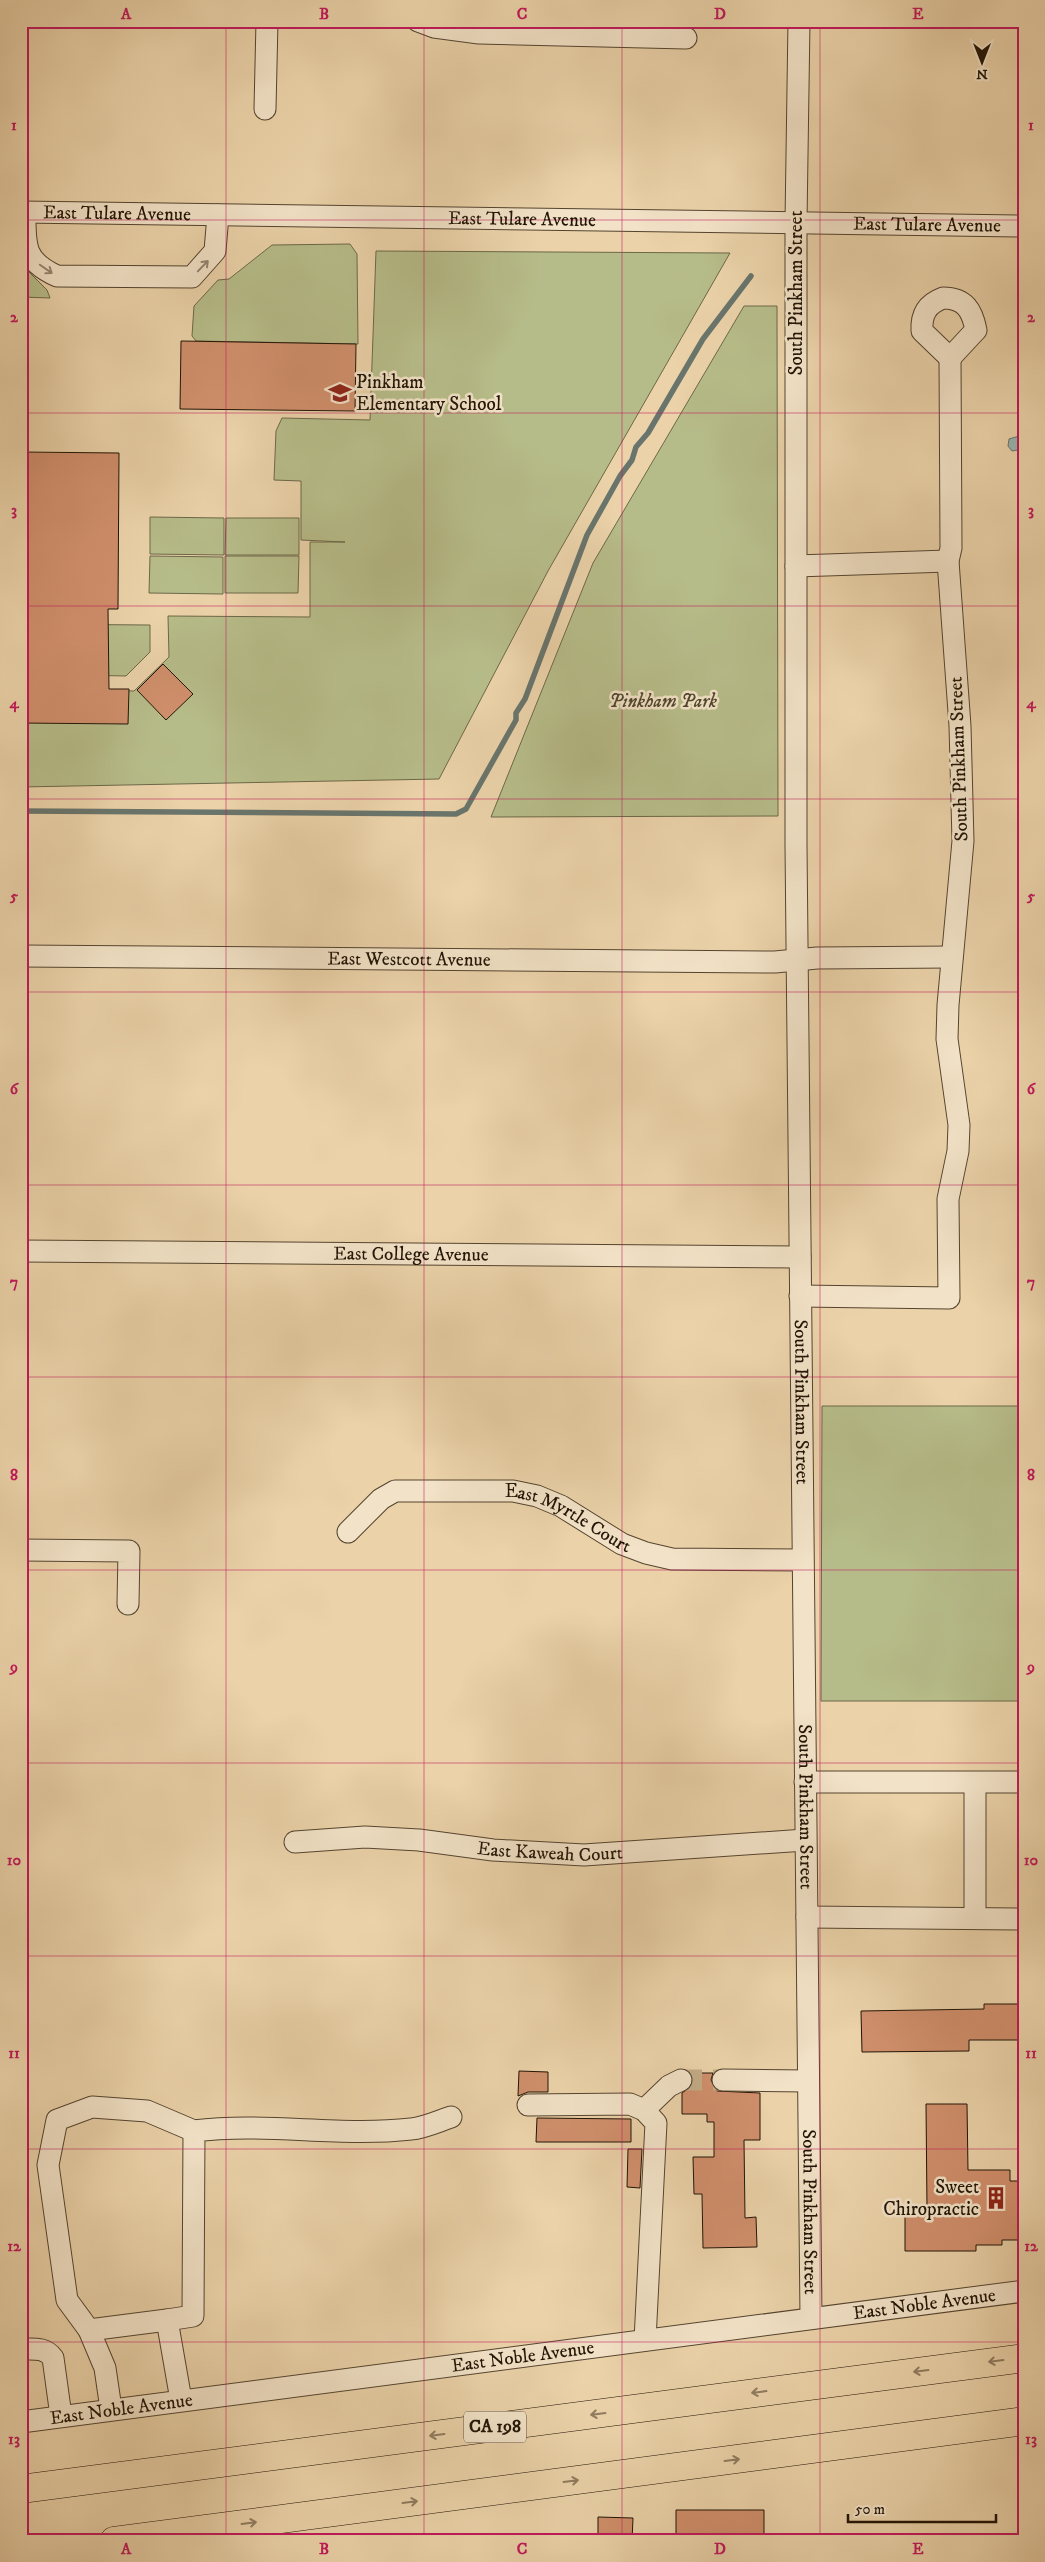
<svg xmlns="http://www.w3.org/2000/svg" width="1045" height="2562" viewBox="0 0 1045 2562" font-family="'IM FELL DW Pica',serif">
<rect width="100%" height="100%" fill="#ebd2a9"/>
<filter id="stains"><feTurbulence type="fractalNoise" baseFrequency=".004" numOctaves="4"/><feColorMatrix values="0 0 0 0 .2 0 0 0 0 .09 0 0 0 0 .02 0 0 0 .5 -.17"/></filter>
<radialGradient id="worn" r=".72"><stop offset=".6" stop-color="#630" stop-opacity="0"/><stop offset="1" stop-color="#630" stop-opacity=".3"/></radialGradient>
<!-- green -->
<path fill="#b6bc89" stroke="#6c6848" d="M350,244L357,254L358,344L196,341L192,336L194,306L218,280L229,279L272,245Z
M376,251L730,253L548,571L439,779L21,787V689L134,691L169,657L168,616L310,617V542H345L301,540V481L274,480L276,431L282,418L370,420Z
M21,264L47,290L50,298L21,297Z
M744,306H777L778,816L491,817L593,563Z
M150,517L224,518V555L150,554Z
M226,518H299V555H225Z
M150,556L223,557V594L149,593Z
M225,556H299L298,593H225Z
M21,624L150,625V652L126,676L21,674Z
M822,1406H1024V1701H821Z"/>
<!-- water -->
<path fill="#99b6b0" stroke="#69756c" d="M1024,429V449L1012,451L1008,446L1009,439L1019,436Z"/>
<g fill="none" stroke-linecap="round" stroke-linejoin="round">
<!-- stream -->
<path stroke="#69756c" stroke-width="5.5" d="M21,811L456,814L466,809L516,720V713L525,699L587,535L620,476L632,460L636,447L648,433L703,339L751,276"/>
</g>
<!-- building -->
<path fill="#d08f6c" stroke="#211406" d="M181,341L356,344L355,411L180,409Z
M21,452L119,453L118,609H108L109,689H129L128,724L21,723Z
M163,664L193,694L166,720L137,690Z
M984,2004H1024V2040H969V2051L862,2052L861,2011L984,2009Z
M519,2071L548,2072V2092H528L518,2096Z
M691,2073H713L711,2080L717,2091L760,2093V2140H744L745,2218L756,2217L757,2247L703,2248L702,2194H694L693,2157H714V2122H707V2114H682V2093L692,2086L693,2080Z
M926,2104H967L968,2170H1010V2181H1024V2240H1002V2245H976V2251H905V2210L927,2209Z
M537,2118L631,2119V2142H536Z
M628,2149H642L640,2188L627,2187Z
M676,2510H764V2541H676Z
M598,2517L633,2518L632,2541H598Z"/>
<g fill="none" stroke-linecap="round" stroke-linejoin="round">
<!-- minor-tunnel -->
<path stroke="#c3ac88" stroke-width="21" stroke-dasharray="21 11" stroke-linecap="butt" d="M681,2080H723"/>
<defs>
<g id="minor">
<path d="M418,21L434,27L479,33L686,38"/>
<path id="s1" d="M799,21L796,222V845L811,2318"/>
<path d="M265,109L267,21"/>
<path id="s2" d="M21,212L1024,226"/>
<path d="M25,212C25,244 23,261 57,276L192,277L215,251L218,215"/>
<path d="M943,298C965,298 972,310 976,330L950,358L922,331C921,314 927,304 943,298Z"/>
<path d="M796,566L948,561"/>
<path id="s3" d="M21,956L775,962L817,958L952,957"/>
<path id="s4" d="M21,1251L800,1257"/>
<path d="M800,1296L949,1298L948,1199L958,1151L959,1125L947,1039L948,1005L963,841L960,726L948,561L951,548L950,358"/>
<path id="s5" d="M348,1532L381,1499L395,1491H513L537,1496L561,1506L622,1544L646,1553L672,1559L802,1560"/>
<path d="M21,1550L129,1551L128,1604"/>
<path d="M805,1782H1024"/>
<path d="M975,1783V1918"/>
<path id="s6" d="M295,1842L365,1837L419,1840L493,1850L584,1855L805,1840"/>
<path d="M807,1917L1024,1919"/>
<path d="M723,2080L807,2081"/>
<path d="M528,2105L630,2104L644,2110L656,2123L645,2340"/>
<path d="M644,2110L669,2086L681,2080"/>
<path d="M89,2330L167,2320"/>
<path d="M21,2349C34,2349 45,2347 53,2358L61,2416"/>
<path d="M181,2400L167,2320L193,2316L194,2131C265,2122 339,2137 411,2129C424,2128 439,2121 451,2117"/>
<path d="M111,2409L105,2368L89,2330L67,2300L48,2165L57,2120L92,2107L147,2111L194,2131"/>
<path id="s7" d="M21,2422L1024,2291"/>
</g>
<path id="highway" d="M21,2489L1024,2358
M114,2541L1024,2421"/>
</defs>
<!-- minor casing -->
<use href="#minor" stroke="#54442f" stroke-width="23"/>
<!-- highway casing -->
<use href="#highway" stroke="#211406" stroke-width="29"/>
<!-- minor -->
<use href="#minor" stroke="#f2e2c7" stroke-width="21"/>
<!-- highway -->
<use href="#highway" stroke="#ebd2a9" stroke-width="28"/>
</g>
<!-- one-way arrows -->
<defs><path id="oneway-shaft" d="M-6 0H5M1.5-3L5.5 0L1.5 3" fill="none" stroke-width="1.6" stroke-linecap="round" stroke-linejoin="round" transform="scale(1.25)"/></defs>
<g stroke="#948570">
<use href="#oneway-shaft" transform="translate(203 266) rotate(-46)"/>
<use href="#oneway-shaft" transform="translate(46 269) rotate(35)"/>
</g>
<g stroke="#907c60">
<use href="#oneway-shaft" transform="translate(996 2361) rotate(173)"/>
<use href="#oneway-shaft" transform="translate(921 2371) rotate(173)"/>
<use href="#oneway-shaft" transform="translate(759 2392) rotate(173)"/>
<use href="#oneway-shaft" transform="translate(598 2414) rotate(173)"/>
<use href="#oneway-shaft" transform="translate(437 2435) rotate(173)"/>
<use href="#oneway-shaft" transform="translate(732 2460) rotate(-7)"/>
<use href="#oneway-shaft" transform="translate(571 2481) rotate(-7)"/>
<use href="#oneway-shaft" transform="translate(410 2502) rotate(-7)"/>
<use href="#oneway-shaft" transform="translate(249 2523) rotate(-7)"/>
</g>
<!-- grid -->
<path fill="none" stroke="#c2185b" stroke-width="1" stroke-opacity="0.55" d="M226,21V2541M424,21V2541M622,21V2541M820,21V2541M21,220H1024M21,413H1024M21,606H1024M21,799H1024M21,992H1024M21,1185H1024M21,1377H1024M21,1570H1024M21,1763H1024M21,1956H1024M21,2149H1024M21,2342H1024"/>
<!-- icons -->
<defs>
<symbol id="school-bare" viewBox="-9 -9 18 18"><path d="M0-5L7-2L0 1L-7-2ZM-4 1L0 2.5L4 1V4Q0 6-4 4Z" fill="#8f2418" stroke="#f2e2c7" stroke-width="2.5" paint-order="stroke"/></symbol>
<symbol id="building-bare" viewBox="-9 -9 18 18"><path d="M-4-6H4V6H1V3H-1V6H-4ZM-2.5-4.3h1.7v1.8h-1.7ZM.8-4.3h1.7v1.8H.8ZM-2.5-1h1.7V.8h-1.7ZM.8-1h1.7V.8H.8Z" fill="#8f2418" stroke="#f2e2c7" stroke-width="2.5" paint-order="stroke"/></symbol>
</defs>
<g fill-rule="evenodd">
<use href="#school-bare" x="324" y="377" width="32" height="32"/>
<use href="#building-bare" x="980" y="2182" width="32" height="32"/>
</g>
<g text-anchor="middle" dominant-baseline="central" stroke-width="5" stroke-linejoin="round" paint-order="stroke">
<!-- shield labels -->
<rect fill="#f2e2c7" stroke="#605240" stroke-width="1" x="464" y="2411.5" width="62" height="31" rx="4"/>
<g font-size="18" font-weight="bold" fill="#211406">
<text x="495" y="2427">CA 198</text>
</g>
<!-- street labels -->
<g font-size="19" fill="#211406" stroke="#f2e2c7">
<text stroke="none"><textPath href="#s2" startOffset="96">East Tulare Avenue</textPath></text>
<text stroke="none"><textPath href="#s2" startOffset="501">East Tulare Avenue</textPath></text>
<text stroke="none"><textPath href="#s2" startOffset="906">East Tulare Avenue</textPath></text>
<text transform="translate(796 293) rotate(-90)">South Pinkham Street</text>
<text transform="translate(959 759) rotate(-92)">South Pinkham Street</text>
<text stroke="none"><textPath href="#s3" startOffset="388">East Westcott Avenue</textPath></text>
<text stroke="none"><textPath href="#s4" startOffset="390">East College Avenue</textPath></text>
<text stroke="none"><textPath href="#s1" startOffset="1381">South Pinkham Street</textPath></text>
<text stroke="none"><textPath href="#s5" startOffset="242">East Myrtle Court</textPath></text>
<text stroke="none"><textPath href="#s1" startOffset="1786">South Pinkham Street</textPath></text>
<text stroke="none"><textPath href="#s6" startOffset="256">East Kaweah Court</textPath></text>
<text stroke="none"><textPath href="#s1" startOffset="2191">South Pinkham Street</textPath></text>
<text stroke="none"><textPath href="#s7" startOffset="911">East Noble Avenue</textPath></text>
<text stroke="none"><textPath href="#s7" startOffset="506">East Noble Avenue</textPath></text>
<text stroke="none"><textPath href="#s7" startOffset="101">East Noble Avenue</textPath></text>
</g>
<!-- poi labels -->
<g font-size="19" fill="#211406" stroke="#f2e2c7" text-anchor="start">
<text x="356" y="382">Pinkham<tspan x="356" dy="22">Elementary School</tspan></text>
<text x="979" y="2187" text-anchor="end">Sweet<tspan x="979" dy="22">Chiropractic</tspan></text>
</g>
<!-- park labels -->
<g font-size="19" font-style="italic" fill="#4e462d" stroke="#f2e2c7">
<text x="663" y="701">Pinkham Park</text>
</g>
</g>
<!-- margin -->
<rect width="1045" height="2562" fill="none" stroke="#ebd2a9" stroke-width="55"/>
<!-- north arrow -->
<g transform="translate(982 62) rotate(180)" stroke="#f2e2c7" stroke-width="4" paint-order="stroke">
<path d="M0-4L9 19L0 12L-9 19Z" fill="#211406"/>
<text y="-8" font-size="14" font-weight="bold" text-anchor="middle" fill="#211406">N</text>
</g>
<!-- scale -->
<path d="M848 2514v8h148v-8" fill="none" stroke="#211406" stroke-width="2.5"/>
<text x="855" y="2514" font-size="15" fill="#211406" stroke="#f2e2c7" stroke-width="4" paint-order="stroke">50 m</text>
<rect x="28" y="28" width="990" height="2506" fill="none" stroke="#c2185b" stroke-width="2"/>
<g font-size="16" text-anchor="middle" font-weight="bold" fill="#c2185b">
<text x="126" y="19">A</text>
<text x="324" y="19">B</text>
<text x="522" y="19">C</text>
<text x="720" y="19">D</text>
<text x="918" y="19">E</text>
<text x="14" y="130">1</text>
<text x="1031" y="130">1</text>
<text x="14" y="322">2</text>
<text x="1031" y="322">2</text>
<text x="14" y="515">3</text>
<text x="1031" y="515">3</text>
<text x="14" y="708">4</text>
<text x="1031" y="708">4</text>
<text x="14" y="901">5</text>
<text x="1031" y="901">5</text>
<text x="14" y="1094">6</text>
<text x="1031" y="1094">6</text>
<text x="14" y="1287">7</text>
<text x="1031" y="1287">7</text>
<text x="14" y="1480">8</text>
<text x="1031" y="1480">8</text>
<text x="14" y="1672">9</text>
<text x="1031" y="1672">9</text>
<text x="14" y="1865">10</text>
<text x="1031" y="1865">10</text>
<text x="14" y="2058">11</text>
<text x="1031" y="2058">11</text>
<text x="14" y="2251">12</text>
<text x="1031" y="2251">12</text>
<text x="14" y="2444">13</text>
<text x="1031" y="2444">13</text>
<text x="126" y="2554">A</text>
<text x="324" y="2554">B</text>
<text x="522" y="2554">C</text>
<text x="720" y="2554">D</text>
<text x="918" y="2554">E</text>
</g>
<rect width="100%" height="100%" filter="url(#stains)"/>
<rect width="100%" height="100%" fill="url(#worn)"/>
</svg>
